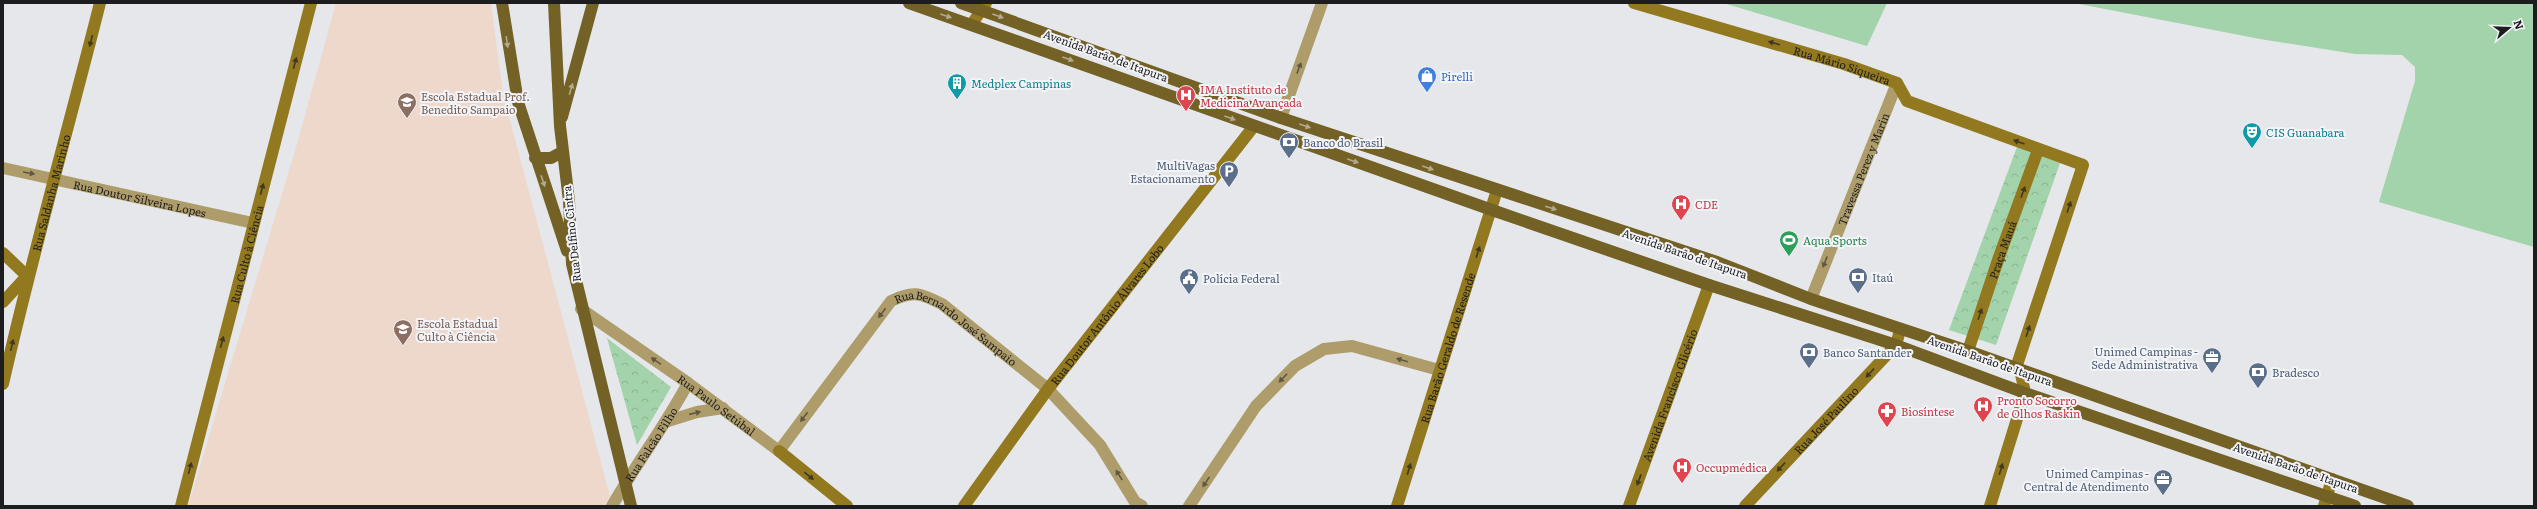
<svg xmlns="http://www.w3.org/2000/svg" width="2537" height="509" viewBox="0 0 2537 509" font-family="Literata,serif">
<defs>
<pattern id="park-crowns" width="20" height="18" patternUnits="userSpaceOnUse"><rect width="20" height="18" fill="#a2d3aa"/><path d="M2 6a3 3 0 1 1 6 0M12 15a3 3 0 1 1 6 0" fill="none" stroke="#8bb592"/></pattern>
</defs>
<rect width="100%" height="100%" fill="#e5e7eb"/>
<!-- education -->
<path fill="#eed8cb" d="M336,3H491L503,94L610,496L604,506H188L297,144Z"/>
<!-- green -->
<path fill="#a2d3aa" d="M1723,3H1887L1867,46Z
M2074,3H2534V247L2379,202L2415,81V67L2402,55L2355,54L2260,39Z"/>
<!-- park -->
<path fill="url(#park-crowns)" d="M2017,147L2060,163L1996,345L1949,330Z
M607,338L671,387L637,445Z"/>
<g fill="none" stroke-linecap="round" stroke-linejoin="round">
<!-- street -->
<g stroke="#ae9d6a" stroke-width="12">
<path d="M1281,118L1322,3"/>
<path id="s1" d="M3,168L253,223"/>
<path id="s2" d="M1811,299L1897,83"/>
<path id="s3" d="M581,309L688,383L779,451L891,301C913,290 920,293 942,304L1048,389L1100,445L1135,502L1142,506"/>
<path d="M668,421L697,412L723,408"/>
<path id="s4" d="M612,506C636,464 665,426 688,383"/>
<path d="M1189,506L1256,406L1295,366L1324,349L1352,346L1439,370"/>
</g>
<!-- secondary -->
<g stroke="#92781e" stroke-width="12">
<path id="s5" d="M1634,3L1844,64L1897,83L1907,101L2083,165L2016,368L2021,374L2025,393L1990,506"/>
<path d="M972,24L986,3"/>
<path d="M3,253L27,276"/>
<path d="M3,302L26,277"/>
<path id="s6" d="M1968,351L1999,257L2038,150"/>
<path id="s7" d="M3,384C32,256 68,130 100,3"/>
<path d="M779,451L847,506"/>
<path id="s8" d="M181,506L311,3"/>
<path id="s9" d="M964,506L1048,389L1254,126"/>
<path id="s10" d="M1397,506L1497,190"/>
<path id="s11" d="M1629,506L1709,285"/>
<path id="s12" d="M1745,506L1896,345L1900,330"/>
<path d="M2324,506L2332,479"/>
</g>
<!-- primary -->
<path stroke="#736125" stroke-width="12" d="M502,3L518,102L567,251
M554,3L560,126L569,201L572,264L631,506
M909,3L1492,210L1709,285L1896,345L2025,393L2355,506
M961,3L1281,118L1717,262L1811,299L1968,351L2408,506
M562,117L593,3
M535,158H551L562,152"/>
</g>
<!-- one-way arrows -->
<defs><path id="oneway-solid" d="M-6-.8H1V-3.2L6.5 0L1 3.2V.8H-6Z"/></defs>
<g fill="#b3aa8e">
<use href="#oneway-solid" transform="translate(946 16) rotate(19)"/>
<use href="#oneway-solid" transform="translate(998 16) rotate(20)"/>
<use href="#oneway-solid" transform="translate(507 42) rotate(82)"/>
<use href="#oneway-solid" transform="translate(1068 59) rotate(20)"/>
<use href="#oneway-solid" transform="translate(571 89) rotate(-73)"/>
<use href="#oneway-solid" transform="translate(1230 118) rotate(20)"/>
<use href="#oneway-solid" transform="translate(1305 126) rotate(19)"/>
<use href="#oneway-solid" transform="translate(1353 161) rotate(19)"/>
<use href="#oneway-solid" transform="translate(1428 168) rotate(19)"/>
<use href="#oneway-solid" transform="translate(543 181) rotate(71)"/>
<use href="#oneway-solid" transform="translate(1551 208) rotate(18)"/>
</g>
<g fill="#40381f">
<use href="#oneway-solid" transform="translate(91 41) rotate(104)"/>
<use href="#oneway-solid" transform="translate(1774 43) rotate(-164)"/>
<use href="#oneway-solid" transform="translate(295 63) rotate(-75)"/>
<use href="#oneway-solid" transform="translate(2019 142) rotate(-160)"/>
<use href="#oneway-solid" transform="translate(262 189) rotate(-75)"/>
<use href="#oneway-solid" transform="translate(2023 192) rotate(-70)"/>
<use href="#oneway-solid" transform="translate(2069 207) rotate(-72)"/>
<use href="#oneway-solid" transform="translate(1478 252) rotate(-72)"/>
<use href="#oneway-solid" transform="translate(1980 314) rotate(-72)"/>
<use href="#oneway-solid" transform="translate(2028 331) rotate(-72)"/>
<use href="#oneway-solid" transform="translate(222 342) rotate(-75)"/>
<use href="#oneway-solid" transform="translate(12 345) rotate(-77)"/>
<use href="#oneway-solid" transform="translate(1870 373) rotate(133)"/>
<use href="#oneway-solid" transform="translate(1781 467) rotate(133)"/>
<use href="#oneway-solid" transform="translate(190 468) rotate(-76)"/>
<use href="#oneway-solid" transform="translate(1409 469) rotate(-73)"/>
<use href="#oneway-solid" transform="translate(2001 469) rotate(-73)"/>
<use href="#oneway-solid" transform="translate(809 476) rotate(39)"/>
<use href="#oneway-solid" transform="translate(1639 480) rotate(110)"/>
</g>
<g fill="#5e5741">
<use href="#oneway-solid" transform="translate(1299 68) rotate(-70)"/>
<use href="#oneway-solid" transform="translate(29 173) rotate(10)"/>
<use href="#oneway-solid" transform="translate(1825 262) rotate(112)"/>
<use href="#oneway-solid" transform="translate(882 313) rotate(127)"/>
<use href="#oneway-solid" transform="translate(1402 360) rotate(-164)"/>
<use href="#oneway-solid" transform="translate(656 361) rotate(-146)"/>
<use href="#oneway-solid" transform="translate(1283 378) rotate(134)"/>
<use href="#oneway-solid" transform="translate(695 413) rotate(-13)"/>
<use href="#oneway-solid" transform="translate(804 417) rotate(127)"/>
<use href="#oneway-solid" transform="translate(1119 475) rotate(-122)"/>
<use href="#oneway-solid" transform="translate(1206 482) rotate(124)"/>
</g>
<!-- icons -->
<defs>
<symbol id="shop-pin" viewBox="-11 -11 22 30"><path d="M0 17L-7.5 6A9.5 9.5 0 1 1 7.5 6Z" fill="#3f7fe0" stroke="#f3f4f8"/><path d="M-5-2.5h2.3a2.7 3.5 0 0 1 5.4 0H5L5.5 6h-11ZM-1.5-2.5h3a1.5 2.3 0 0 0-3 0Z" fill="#fff"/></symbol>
<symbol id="building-pin" viewBox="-11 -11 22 30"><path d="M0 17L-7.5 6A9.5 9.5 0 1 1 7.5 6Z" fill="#0f9aa8" stroke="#f3f4f8"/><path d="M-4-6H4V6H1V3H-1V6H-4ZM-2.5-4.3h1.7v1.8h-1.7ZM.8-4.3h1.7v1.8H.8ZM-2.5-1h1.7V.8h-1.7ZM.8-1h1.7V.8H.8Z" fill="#fff"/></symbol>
<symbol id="hospital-pin" viewBox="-11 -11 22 30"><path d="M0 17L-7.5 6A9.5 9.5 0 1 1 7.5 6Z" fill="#e0444e" stroke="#f3f4f8"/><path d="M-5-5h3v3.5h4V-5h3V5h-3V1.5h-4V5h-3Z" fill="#fff"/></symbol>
<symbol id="school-pin" viewBox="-11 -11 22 30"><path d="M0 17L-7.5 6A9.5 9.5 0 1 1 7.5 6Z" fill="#8d6e63" stroke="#f3f4f8"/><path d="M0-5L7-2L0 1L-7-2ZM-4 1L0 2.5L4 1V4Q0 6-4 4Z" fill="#fff"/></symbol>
<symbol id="theatre-pin" viewBox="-11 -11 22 30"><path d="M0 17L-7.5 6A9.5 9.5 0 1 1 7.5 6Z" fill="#0f9aa8" stroke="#f3f4f8"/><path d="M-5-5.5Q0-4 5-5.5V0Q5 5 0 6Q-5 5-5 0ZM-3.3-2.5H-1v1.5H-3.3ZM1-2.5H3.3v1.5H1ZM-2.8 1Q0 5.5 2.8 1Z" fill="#fff"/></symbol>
<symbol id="bank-pin" viewBox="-11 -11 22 30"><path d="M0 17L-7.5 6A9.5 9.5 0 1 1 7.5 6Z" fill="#5c6f8a" stroke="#f3f4f8"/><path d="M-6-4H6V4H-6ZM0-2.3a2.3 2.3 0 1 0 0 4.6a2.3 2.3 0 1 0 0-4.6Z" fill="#fff"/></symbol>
<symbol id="parking-pin" viewBox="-11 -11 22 30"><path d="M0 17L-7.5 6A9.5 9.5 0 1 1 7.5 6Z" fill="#5c6f8a" stroke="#f3f4f8"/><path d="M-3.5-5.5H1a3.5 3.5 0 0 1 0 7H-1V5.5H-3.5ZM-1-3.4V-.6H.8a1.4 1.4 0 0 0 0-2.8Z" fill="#fff"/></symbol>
<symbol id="stadium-pin" viewBox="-11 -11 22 30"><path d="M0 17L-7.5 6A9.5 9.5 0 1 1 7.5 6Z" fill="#2e9e5b" stroke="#f3f4f8"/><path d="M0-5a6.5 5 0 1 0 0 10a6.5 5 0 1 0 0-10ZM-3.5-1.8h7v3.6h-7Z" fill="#fff"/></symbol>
<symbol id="civic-pin" viewBox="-11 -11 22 30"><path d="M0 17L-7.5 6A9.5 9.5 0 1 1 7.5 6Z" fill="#5c6f8a" stroke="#f3f4f8"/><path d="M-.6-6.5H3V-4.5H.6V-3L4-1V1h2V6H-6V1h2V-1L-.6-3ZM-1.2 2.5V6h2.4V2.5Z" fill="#fff"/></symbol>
<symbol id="office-pin" viewBox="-11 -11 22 30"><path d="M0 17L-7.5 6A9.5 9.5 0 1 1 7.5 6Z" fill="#5c6f8a" stroke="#f3f4f8"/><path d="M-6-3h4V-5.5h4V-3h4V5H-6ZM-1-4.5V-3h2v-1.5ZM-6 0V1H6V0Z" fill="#fff"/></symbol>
<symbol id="pharmacy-pin" viewBox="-11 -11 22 30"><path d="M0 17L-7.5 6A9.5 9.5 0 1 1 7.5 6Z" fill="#e0444e" stroke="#f3f4f8"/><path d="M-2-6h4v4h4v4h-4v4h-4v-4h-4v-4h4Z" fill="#fff"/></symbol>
</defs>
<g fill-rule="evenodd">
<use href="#shop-pin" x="1416" y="65" width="22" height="30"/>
<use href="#building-pin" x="946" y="72" width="22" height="30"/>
<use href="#hospital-pin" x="1175" y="84" width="22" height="30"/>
<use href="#school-pin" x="396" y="91" width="22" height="30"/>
<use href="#theatre-pin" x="2241" y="121" width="22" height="30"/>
<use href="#bank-pin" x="1278" y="131" width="22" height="30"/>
<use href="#parking-pin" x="1218" y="160" width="22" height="30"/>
<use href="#hospital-pin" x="1670" y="193" width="22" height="30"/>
<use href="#stadium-pin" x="1778" y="229" width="22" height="30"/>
<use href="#bank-pin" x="1847" y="266" width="22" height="30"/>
<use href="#civic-pin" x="1178" y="267" width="22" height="30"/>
<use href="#school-pin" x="392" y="318" width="22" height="30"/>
<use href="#bank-pin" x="1798" y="341" width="22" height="30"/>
<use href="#office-pin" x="2201" y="346" width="22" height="30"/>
<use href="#bank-pin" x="2247" y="361" width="22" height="30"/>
<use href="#hospital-pin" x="1972" y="395" width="22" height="30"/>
<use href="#pharmacy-pin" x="1876" y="400" width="22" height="30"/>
<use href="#hospital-pin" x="1671" y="456" width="22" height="30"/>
<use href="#office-pin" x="2152" y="468" width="22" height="30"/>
</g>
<g text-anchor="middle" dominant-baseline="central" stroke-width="4" stroke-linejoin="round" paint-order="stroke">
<!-- street labels -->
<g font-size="11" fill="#1d1d1f" stroke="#f3f4f8">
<text transform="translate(1106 55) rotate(20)">Avenida Barão de Itapura</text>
<text stroke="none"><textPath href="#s5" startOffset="217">Rua Mário Siqueira</textPath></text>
<text stroke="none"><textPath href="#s2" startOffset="140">Travessa Perez y Marin</textPath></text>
<text stroke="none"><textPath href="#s7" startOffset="197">Rua Saldanha Marinho</textPath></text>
<text stroke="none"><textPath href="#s1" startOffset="140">Rua Doutor Silveira Lopes</textPath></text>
<text transform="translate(571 234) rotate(-96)">Rua Delfino Cintra</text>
<text stroke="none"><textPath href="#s6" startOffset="107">Praça Mauá</textPath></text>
<text transform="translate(1685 253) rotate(19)">Avenida Barão de Itapura</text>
<text stroke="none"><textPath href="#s8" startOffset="260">Rua Culto à Ciência</textPath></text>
<text stroke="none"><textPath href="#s9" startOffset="239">Rua Doutor Antônio Álvares Lobo</textPath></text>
<text stroke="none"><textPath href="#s3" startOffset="507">Rua Bernardo José Sampaio</textPath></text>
<text stroke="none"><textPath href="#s10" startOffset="166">Rua Barão Geraldo de Resende</textPath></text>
<text transform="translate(1990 360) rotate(19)">Avenida Barão de Itapura</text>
<text stroke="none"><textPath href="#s11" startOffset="118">Avenida Francisco Glicério</textPath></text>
<text stroke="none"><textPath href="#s3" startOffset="166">Rua Paulo Setúbal</textPath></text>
<text stroke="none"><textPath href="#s12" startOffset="118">Rua José Paulino</textPath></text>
<text stroke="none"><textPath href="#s4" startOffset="73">Rua Falcão Filho</textPath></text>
<text transform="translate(2296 467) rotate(19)">Avenida Barão de Itapura</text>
</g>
<!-- shop labels -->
<g font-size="11" fill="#366cbe" stroke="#f3f4f8" text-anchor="start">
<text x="1441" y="76">Pirelli</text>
</g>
<!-- culture labels -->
<g font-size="11" fill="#0d838f" stroke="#f3f4f8" text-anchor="start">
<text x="971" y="83">Medplex Campinas</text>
<text x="2266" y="132">CIS Guanabara</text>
</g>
<!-- health labels -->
<g font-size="11" fill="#be3a42" stroke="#f3f4f8" text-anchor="start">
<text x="1200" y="89">IMA Instituto de<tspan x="1200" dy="13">Medicina Avançada</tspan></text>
<text x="1695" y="204">CDE</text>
<text x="1997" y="400">Pronto Socorro<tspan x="1997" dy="13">de Olhos Raskin</tspan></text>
<text x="1901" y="411">Biosíntese</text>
<text x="1696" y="467">Occupmédica</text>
</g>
<!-- education labels -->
<g font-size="11" fill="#785e54" stroke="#f3f4f8" text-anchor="start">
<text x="421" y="96">Escola Estadual Prof.<tspan x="421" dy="13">Benedito Sampaio</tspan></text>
<text x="417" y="323">Escola Estadual<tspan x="417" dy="13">Culto à Ciência</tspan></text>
</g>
<!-- service labels -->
<g font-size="11" fill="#4e5e75" stroke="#f3f4f8" text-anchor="start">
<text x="1303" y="142">Banco do Brasil</text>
<text x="1215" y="165" text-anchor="end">MultiVagas<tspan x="1215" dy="13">Estacionamento</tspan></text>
<text x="1872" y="277">Itaú</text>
<text x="1203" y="278">Polícia Federal</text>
<text x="2198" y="351" text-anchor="end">Unimed Campinas -<tspan x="2198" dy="13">Sede Administrativa</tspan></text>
<text x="1823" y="352">Banco Santander</text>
<text x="2272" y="372">Bradesco</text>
<text x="2149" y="473" text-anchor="end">Unimed Campinas -<tspan x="2149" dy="13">Central de Atendimento</tspan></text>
</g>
<!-- leisure labels -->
<g font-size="11" fill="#27864d" stroke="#f3f4f8" text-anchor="start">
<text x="1803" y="240">Aqua Sports</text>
</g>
</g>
<!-- border -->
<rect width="2537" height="509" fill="none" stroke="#1d1d1f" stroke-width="8"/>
<!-- north arrow -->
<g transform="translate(2509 28) rotate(71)" stroke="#f3f4f8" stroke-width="3" paint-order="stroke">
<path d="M0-3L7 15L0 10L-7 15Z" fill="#1d1d1f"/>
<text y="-6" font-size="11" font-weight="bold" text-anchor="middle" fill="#1d1d1f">N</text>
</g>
</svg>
